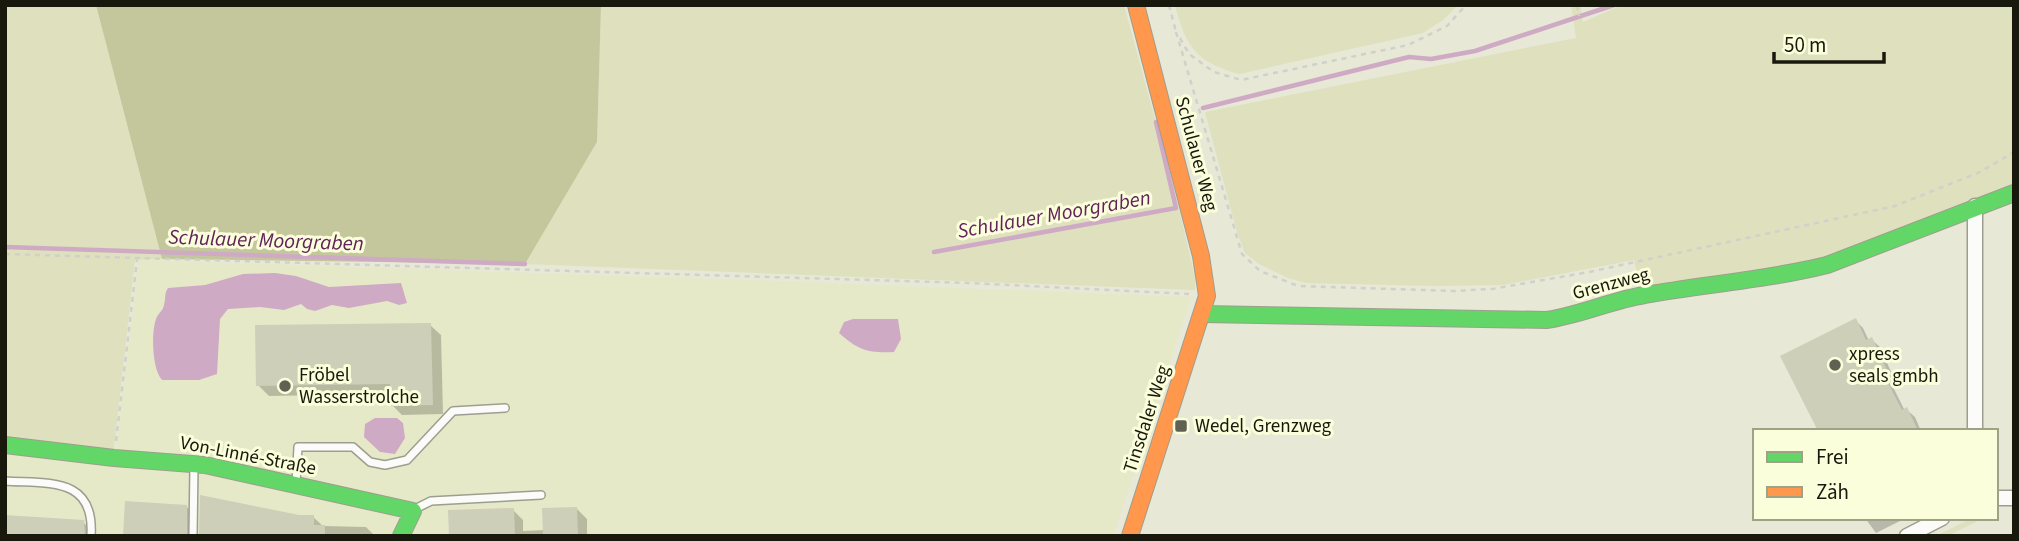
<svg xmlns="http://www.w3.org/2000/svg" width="2019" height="541" viewBox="0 0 2019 541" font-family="'Source Sans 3',sans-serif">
<rect width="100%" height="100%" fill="#e7e8d5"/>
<!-- built -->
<path fill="#e6e9c8" d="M139,260L773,281L1191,297L1113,536H5V444L115,456Z"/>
<!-- green -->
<path fill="#dee0be" d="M5,5H96L162,259L135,260L113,456L5,445Z
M601,5H1124L1178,204L1195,278V290L525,264L597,142Z
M1175,5H1458L1443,20L1423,33L1239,74C1196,62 1186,47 1175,5Z
M1571,5H1580L1583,22L1622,5H2014V194L1827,265L1642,295L1634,260L1503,285L1437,286L1306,283L1288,278L1259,264L1245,253L1237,232L1205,112L1576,38Z
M1972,518H1984L1947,536H1936Z"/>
<!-- forest -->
<path fill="#c4c79b" d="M96,5H601L597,142L525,264L162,259Z"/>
<!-- water -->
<path fill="#cfaac4" d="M275,273L296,276L329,287L401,283L407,303L399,305L387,301L349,308L332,305L315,311L307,309L301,304L284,310L260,307L228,309L220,319L217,374L199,380H162C152,369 151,333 156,319C158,313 163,311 164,305C166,298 164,294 168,288L205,285L243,274Z
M853,319H898L901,339L894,352C869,353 859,351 839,333L844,322Z
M375,418H397L403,423L405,438L395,454L380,452L364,437L365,424Z"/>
<!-- shadow -->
<path fill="#0003" d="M1855,320L1863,328L1869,341L1872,340L1880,347L1896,383L1892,385L1905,411L1907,410L1915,417L1921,431H1820Z
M430,325L441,335L443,414L402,415L392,405V394L269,396L258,385Z
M187,507L197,518V536H125Z
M577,509L587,519V536H451L513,510L523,520V531L545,530Z
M298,516L313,517L323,526L366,527L375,536H201Z
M1865,518H1906L1876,533Z
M83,522L94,533V536H5Z"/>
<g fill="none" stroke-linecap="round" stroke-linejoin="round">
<!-- stream -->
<path stroke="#cfaac4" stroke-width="4.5" d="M1203,108L1409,57L1431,59L1475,51L1614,5
M5,247L525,264
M934,252L1176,208L1156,122"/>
</g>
<!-- building -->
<path fill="#cdcfb9" d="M1856,318L1866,340L1872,337L1889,375L1885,377L1902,410L1907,407L1918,431H1818L1780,356Z
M431,323L433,405L390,406V384L256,386L255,325Z
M200,495L299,515H314V525H325V536H199Z
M125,501L187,505V536H123Z
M577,507L578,536H543L542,508Z
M514,508L515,536H449L448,510Z
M5,515L84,520L85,536H5Z"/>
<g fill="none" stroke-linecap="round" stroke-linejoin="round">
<defs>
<path id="lane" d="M5,481C48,484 95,476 91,536
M296,484L298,447H353L370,462L385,465L407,460L453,411L505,408
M413,510L431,501L541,495
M193,536L194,466"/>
<path id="street" d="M1975,431V206
M1996,498H2014
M1907,536L1942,518"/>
<path id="fast" d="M1203,314L1546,320C1581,315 1612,300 1645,295C1706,284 1767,280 1827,265L2014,193
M5,445L114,458L205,465L413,511L401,536"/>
<path id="slow" d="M1130,536L1207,296L1201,256L1136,5"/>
</defs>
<!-- lane casing -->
<use href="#lane" stroke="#9d9e8f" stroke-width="10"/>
<!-- street casing -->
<use href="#street" stroke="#9d9e8f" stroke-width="17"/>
<!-- fast casing -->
<use href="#fast" stroke="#9d9e8f" stroke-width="18"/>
<!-- slow casing -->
<use href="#slow" stroke="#9d9e8f" stroke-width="18"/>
<!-- path -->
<path stroke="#d1d1cc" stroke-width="2.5" stroke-dasharray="5 5" stroke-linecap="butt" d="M1169,5L1176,32
M1577,5L1579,16
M1176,32L1242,254L1260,271L1298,286L1454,291L1492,289L1589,272L1895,206L1980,172L2014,152
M1180,38L1189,54L1214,72L1241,80L1408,45L1447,26L1466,5
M5,254L969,283L1189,294
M116,441L137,260"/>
<!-- lane -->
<use href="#lane" stroke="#fbfcf9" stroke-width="7"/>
<!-- street -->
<use href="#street" stroke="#fbfcf9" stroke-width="14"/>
<!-- fast -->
<use href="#fast" stroke="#63d668" stroke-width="16"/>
<!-- slow -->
<use href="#slow" stroke="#ff974d" stroke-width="16"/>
</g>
<!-- markers -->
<g fill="#606152" stroke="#fbfedb" stroke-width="2.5">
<circle cx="1835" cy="365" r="7"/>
<circle cx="285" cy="386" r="7"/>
<rect x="1174" y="419" width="14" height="14" rx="3.5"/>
</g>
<g text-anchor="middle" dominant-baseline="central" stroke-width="6" stroke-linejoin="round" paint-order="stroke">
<!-- street labels -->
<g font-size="19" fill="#18180c" stroke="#fbfedb">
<text transform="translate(1196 154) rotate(75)">Schulauer Weg</text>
<text transform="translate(1611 284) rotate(-15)">Grenzweg</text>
<text transform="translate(1147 419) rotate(-72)">Tinsdaler Weg</text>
<text transform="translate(248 456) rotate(11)">Von-Linné-Straße</text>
</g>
<!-- poi labels -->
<g font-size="19" fill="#18180c" stroke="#fbfedb" text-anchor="start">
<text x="1849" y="354">xpress<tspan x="1849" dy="22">seals gmbh</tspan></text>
<text x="299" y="375">Fröbel<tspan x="299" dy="22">Wasserstrolche</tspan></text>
<text x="1195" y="426">Wedel, Grenzweg</text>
</g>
<!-- water labels -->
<g font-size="21" font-style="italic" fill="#61235a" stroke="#fbfedb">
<text transform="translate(1054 214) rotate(-10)">Schulauer Moorgraben</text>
<text transform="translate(266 240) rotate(2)">Schulauer Moorgraben</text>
</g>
</g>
<!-- border -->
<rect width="2019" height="541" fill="none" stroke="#18180c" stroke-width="14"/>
<!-- legend -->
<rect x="1753" y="429" width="245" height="91" fill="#fbfedb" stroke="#a0a288" stroke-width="2"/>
<rect x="1767" y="452" width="35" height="10" fill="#63d668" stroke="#a0a288" stroke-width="2"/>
<text x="1816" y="464" font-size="21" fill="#18180c">Frei</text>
<rect x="1767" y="487" width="35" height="10" fill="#ff974d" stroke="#a0a288" stroke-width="2"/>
<text x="1816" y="499" font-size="21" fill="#18180c">Zäh</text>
<!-- scale -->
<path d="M1774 52v10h110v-10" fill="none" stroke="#18180c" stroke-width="3.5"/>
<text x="1784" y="52" font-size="21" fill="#18180c" stroke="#fbfedb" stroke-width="5" paint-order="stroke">50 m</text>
</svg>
